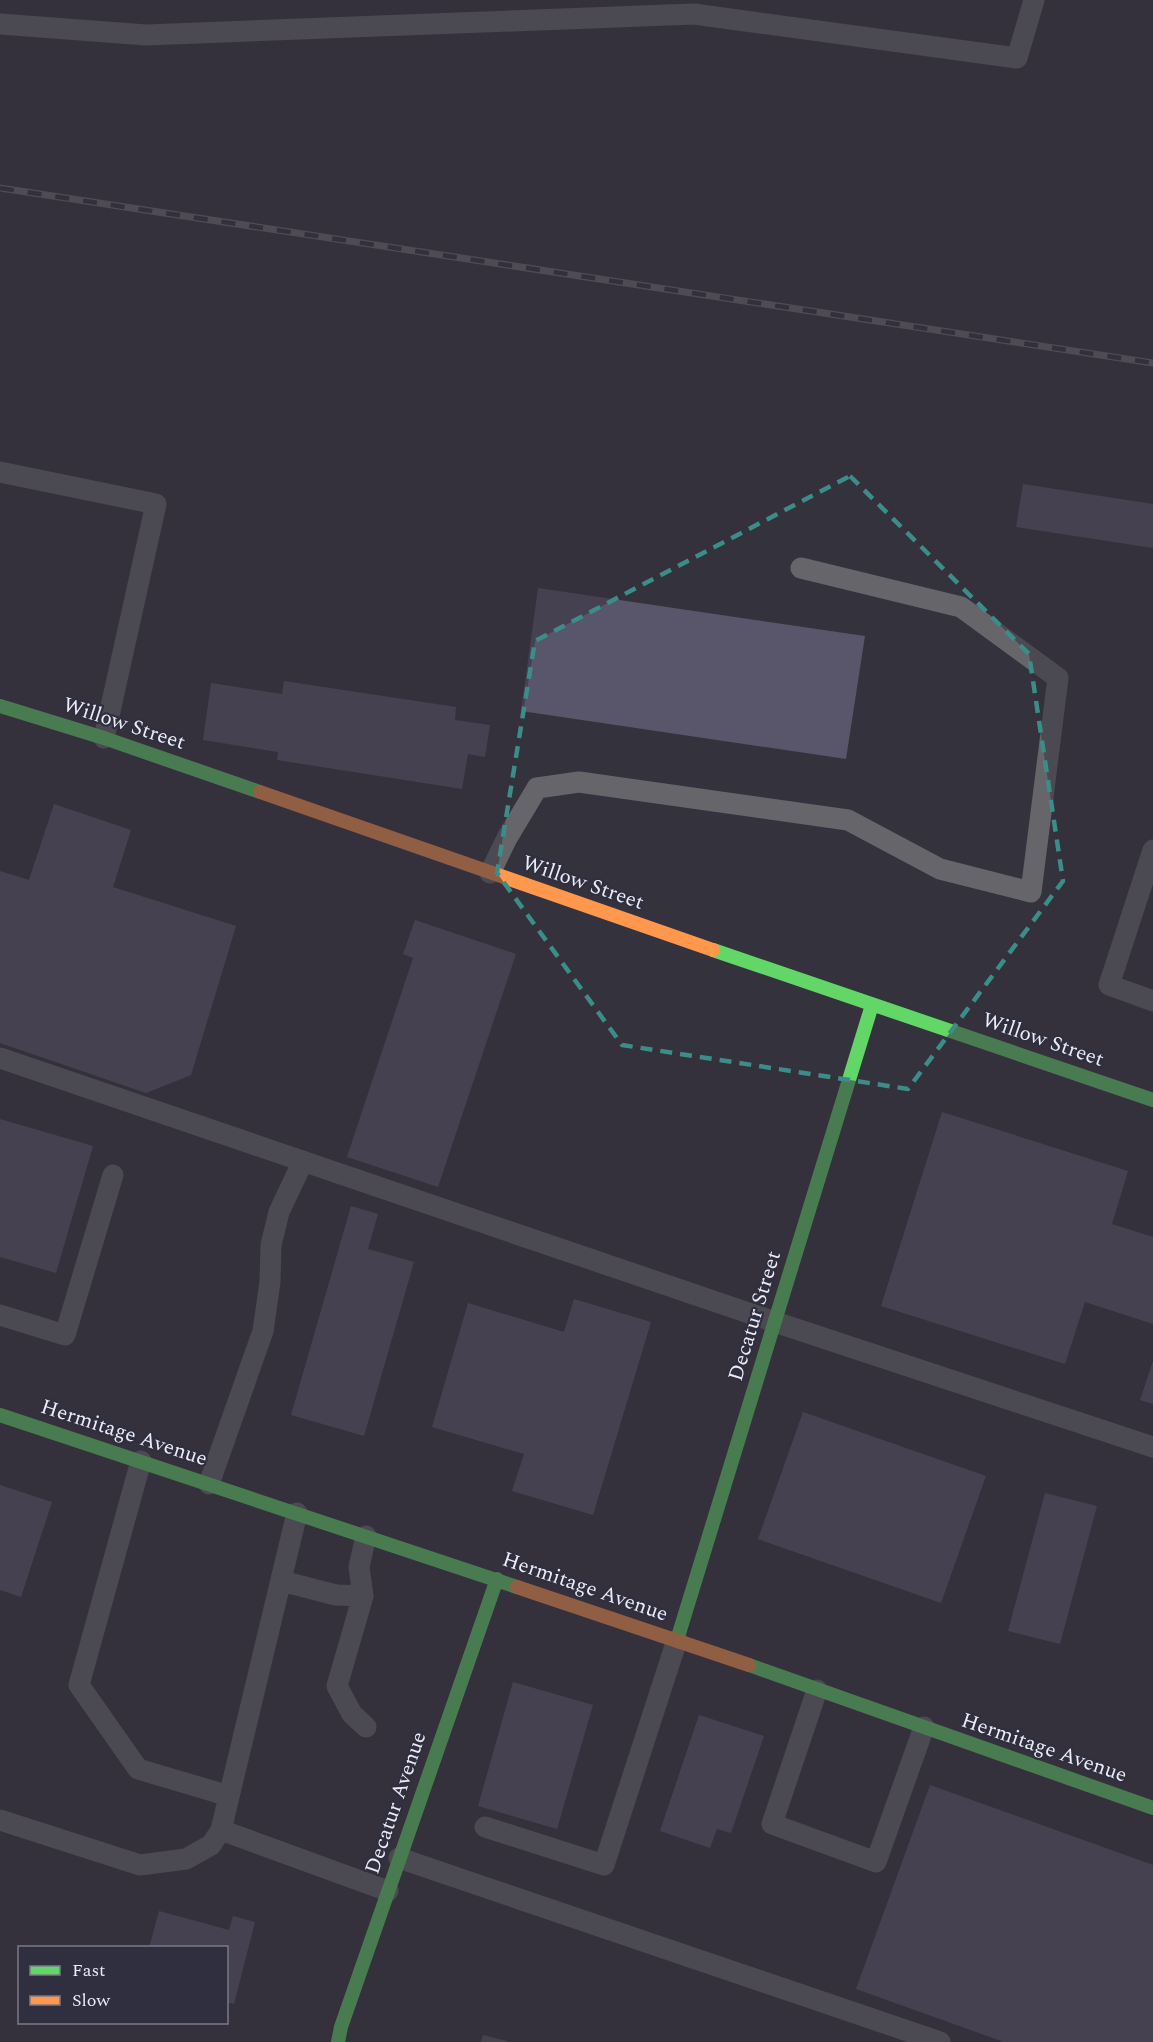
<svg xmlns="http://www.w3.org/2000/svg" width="1153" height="2042" viewBox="0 0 1153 2042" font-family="Spectral,serif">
<rect width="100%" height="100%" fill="#34323c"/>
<!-- building -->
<path fill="#59556a" d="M1023,484L1153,504V548L1016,527Z
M538,588L865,636L846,759L521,711Z
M284,681L456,707L455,720L490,725L485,757L468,754L462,789L277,760L278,752L203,740L211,683L282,694Z
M54,804L131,830L113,887L236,926L191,1075L146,1093L0,1043V871L29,880Z
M415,920L516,954L438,1187L347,1157L413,958L403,954Z
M942,1112L1128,1171L1112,1224L1153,1237V1324L1085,1302L1065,1364L881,1306Z
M0,1119L93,1146L56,1273L0,1257Z
M351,1206L378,1214L368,1249L414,1262L364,1436L291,1415Z
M574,1299L651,1322L593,1515L512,1491L524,1454L432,1427L468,1303L564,1332Z
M1153,1361V1404L1140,1400Z
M803,1412L986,1476L941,1603L758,1539Z
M0,1485L52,1502L21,1597L0,1590Z
M1045,1493L1097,1506L1060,1644L1008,1631Z
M513,1682L593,1705L557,1829L478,1806Z
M699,1715L764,1736L731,1833L717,1829L710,1848L660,1831Z
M930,1785L1153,1865V2042H1004L856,1989Z
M159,1911L229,1930L233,1916L255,1922L234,2004L226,2002V1948H149Z
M483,2035L507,2041V2042H481Z"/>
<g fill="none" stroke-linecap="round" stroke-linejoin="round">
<!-- lane -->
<path stroke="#66666a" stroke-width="21" d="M0,24L146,35L694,14L1017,58L1034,0
M0,472L156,504L104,738
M1153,850L1109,985L1153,1001
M490,873L507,838L537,788L579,782L848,820L940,869L1031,892L1058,678L961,607L801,568
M0,1058L775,1322L1153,1447
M0,1315L65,1335L113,1175
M141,1461L79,1685L138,1769L229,1796
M209,1484L263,1331L270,1282L271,1245L279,1212L303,1161
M281,1581L336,1595L363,1596
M817,1690L772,1824L876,1862L924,1727
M366,1727L352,1714L337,1686L363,1596L359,1567L366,1536
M0,1820L140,1865L186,1859L211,1845L221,1830L297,1513
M485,1827L604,1865L677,1640
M221,1830L388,1891
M399,1858L940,2042"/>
<!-- fast -->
<path stroke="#63d668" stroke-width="14" d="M0,706L104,738L260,792
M713,950L1153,1100
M0,1415L517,1587
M677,1640L872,1005
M749,1665L1153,1808
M338,2042L341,2027L497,1579"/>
<!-- slow -->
<path stroke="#ff974d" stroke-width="14" d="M260,792L713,950
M517,1587L749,1665"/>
<defs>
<path id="rail" d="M0,188L1153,363"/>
</defs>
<!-- rail casing -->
<use href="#rail" stroke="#6c6c71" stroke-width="7"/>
<!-- rail -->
<use href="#rail" stroke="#302f3f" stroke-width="4.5" stroke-dasharray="14" stroke-linecap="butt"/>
</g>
<!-- marked area -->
<path d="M0 0H1153V2042H0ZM850,476L1029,654L1063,881L908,1089L622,1045L497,873L535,641Z" fill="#34323c" fill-opacity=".55" fill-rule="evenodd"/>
<path fill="none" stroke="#3b8d89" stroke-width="4.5" stroke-dasharray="12 8" stroke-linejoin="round" d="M850,476L1029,654L1063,881L908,1089L622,1045L497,873L535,641Z"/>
<g text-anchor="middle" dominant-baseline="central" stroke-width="4.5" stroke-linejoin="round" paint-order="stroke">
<!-- street labels -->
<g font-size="21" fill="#ebebf6" stroke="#302f3f">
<text transform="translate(124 724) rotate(18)">Willow Street</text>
<text transform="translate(583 883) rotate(19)">Willow Street</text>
<text transform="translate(1043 1040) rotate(19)">Willow Street</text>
<text transform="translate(755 1316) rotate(-73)">Decatur Street</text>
<text transform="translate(124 1433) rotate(18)">Hermitage Avenue</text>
<text transform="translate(585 1587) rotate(19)">Hermitage Avenue</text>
<text transform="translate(1044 1748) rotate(19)">Hermitage Avenue</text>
<text transform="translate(396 1803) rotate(-71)">Decatur Avenue</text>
</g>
</g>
<!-- legend -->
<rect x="18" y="1946" width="210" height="78" fill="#302f3f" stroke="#7b7a88" stroke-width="1.5"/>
<rect x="30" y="1966" width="30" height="9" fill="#63d668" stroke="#7b7a88" stroke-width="1.5"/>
<text x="72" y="1976" font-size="18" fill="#ebebf6">Fast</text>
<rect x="30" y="1996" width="30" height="9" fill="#ff974d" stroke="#7b7a88" stroke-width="1.5"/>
<text x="72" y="2006" font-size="18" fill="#ebebf6">Slow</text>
</svg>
